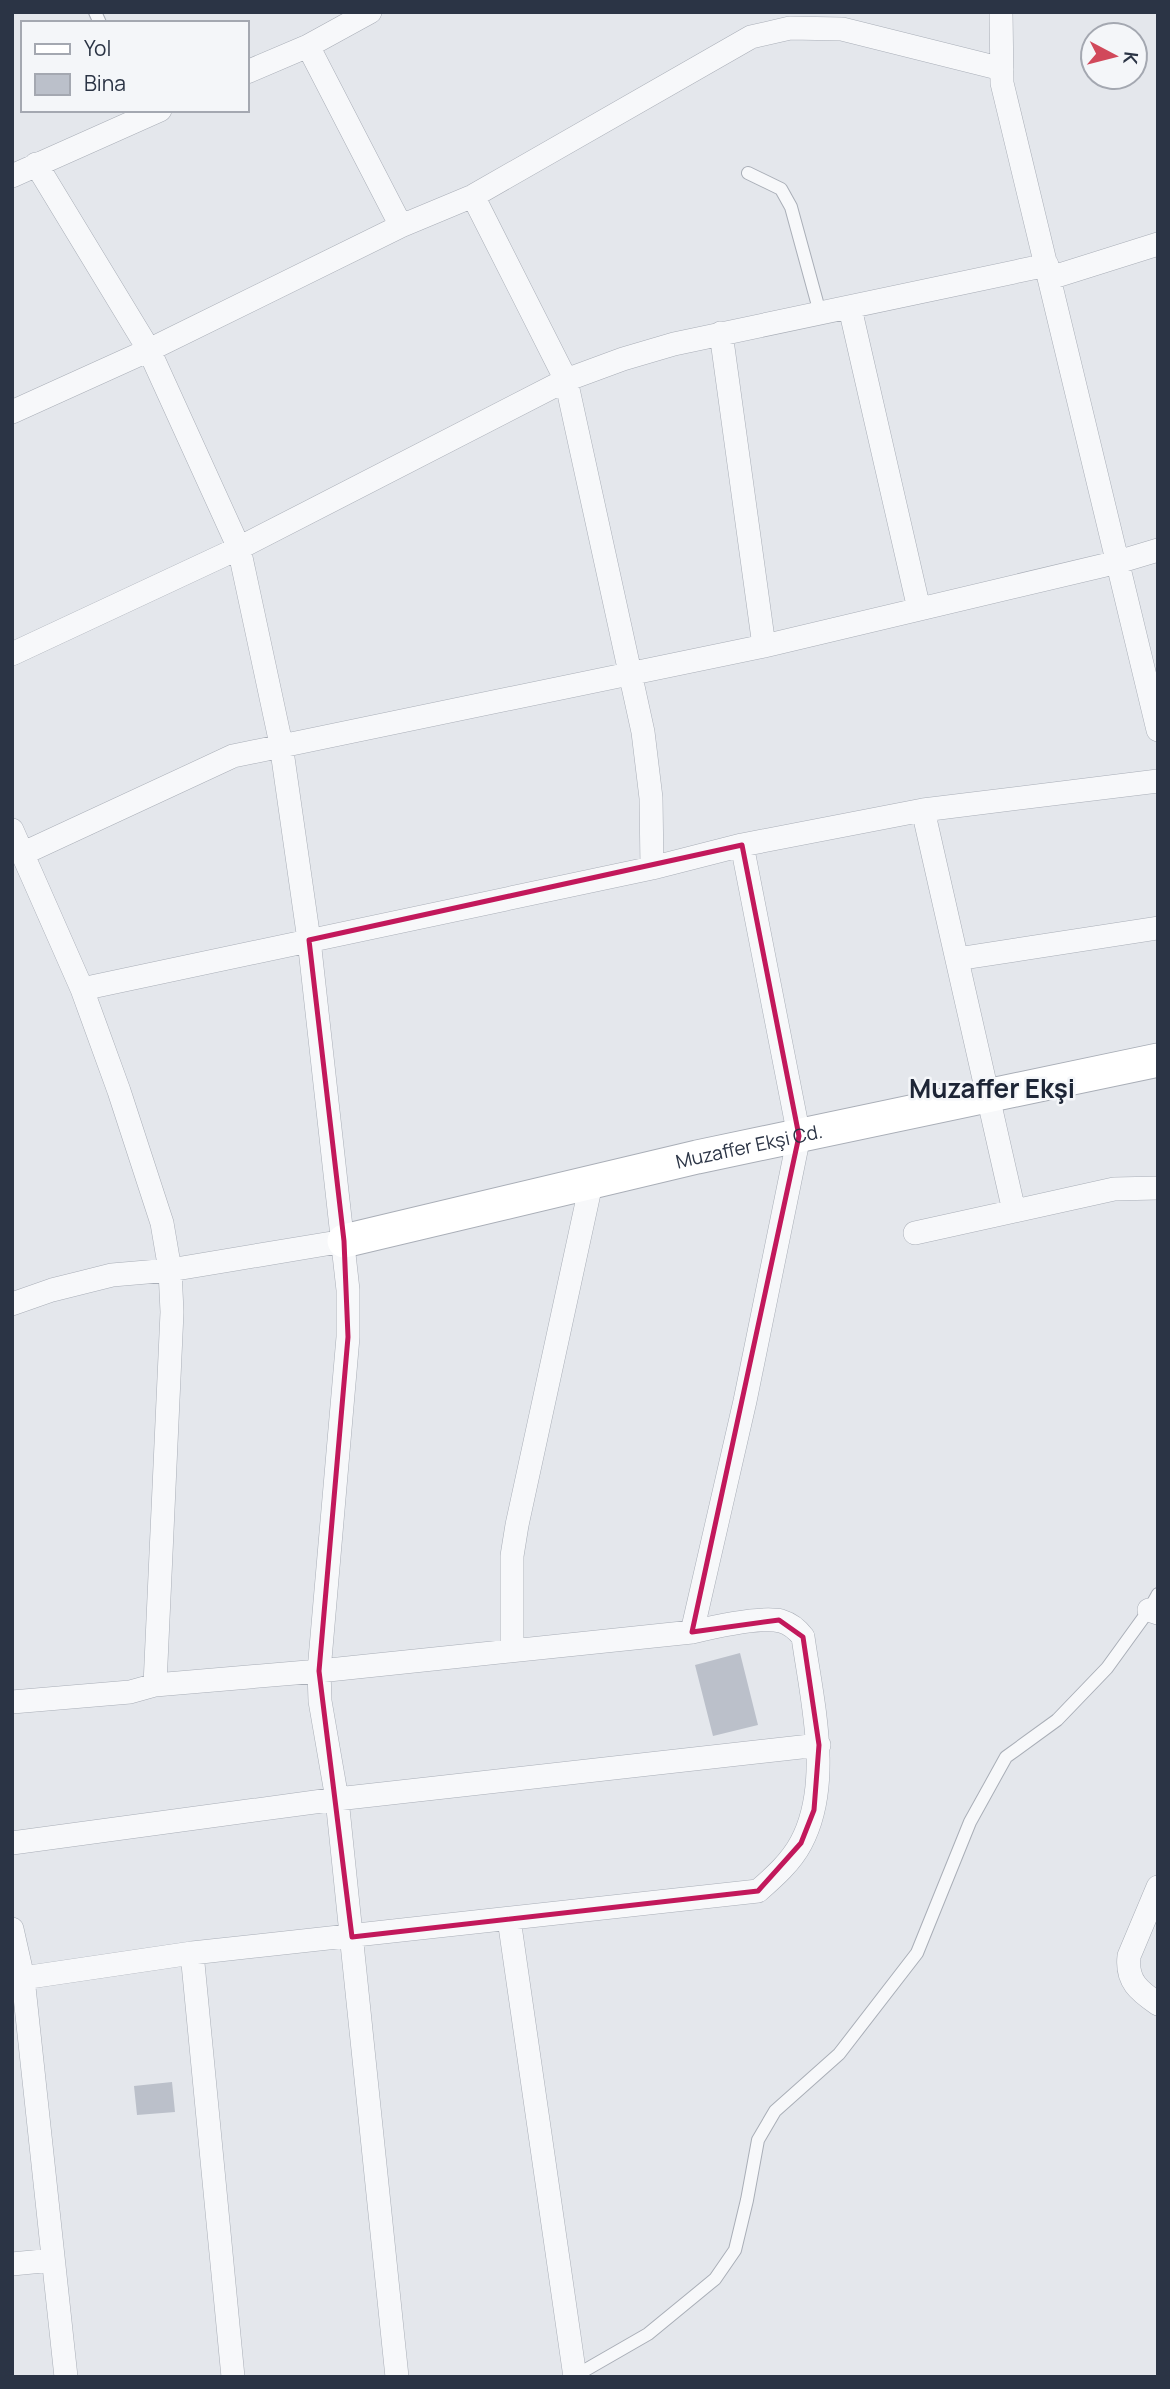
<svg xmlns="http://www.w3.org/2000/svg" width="1170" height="2389" viewBox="0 0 1170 2389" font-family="Manrope,sans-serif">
<rect width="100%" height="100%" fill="#e4e7ec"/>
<!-- building -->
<path fill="#bbc0ca" d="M740,1653L758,1725L713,1736L695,1665Z
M172,2082L175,2112L137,2115L134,2086Z"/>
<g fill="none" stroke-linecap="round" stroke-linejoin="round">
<defs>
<path id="lane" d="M95,12L100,23
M748,173L781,189L791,207L820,313
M575,2376L648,2334L715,2279L735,2250L747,2200L758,2140L775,2111L839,2054L917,1953L970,1822L1006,1757L1057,1720L1107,1668L1149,1610L1158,1594"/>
<path id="street" d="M1001,12L1002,83L1158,730
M308,46L401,226
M247,72L308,46L370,12
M36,164L149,350L239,548L281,744L309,940L348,1290V1337L319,1671L320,1701L337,1799L397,2377
M12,176L160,110
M473,196L566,380L643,732L651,798L652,868
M1050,278L1158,244
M850,308L919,609
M721,333L764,646
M12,412L149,350L401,226L473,196L751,37L790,28L842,29L1002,69
M12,654L239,548L566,380L623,359L674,344L1047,265
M923,810L1014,1211
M12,830L82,989L119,1091L162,1223L170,1270L172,1312L155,1685
M24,853L233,756L764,646L1118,562L1158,550
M957,959L1158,928
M82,989L652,868L742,845L923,810L1158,781
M915,1233L1114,1189L1158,1188
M12,1304L52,1290L112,1275L170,1270L344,1241
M1149,1610L1158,1613
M692,1632L745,1401L799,1136L742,845
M512,1649V1556L517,1525L591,1184
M12,1702L130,1692L155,1685L319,1671L692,1632C713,1627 761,1616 781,1621C791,1624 797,1629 803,1637C812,1701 833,1783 801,1843C791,1862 774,1877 758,1891L192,1953L23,1978
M12,1843L337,1799L819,1745
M1158,1887L1129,1956C1126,1981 1139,1991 1158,2004
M509,1919L575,2377
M12,1929L23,1978L66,2377
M192,1953L233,2377
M12,2264L53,2260"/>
<g id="secondary">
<path id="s1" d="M344,1241L697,1157L1158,1060"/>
</g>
</defs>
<!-- lane casing -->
<use href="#lane" stroke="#a9aeb7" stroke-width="14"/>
<!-- street casing -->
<use href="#street" stroke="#a9aeb7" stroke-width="24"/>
<!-- secondary casing -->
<use href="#secondary" stroke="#a9aeb7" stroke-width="35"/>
<!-- lane -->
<use href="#lane" stroke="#f7f8fa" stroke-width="12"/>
<!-- street -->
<use href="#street" stroke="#f7f8fa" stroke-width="23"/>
<!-- secondary -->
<use href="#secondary" stroke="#fff" stroke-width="33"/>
</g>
<!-- marked area -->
<path fill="none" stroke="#c2185b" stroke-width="5" stroke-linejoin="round" d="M742,845L799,1136L692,1632L779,1620L803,1637L819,1745L814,1810L801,1843L758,1891L352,1937L319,1671L348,1337L344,1241L309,940Z"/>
<g text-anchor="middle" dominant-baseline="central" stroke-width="5" stroke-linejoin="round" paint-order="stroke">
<!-- street labels -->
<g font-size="19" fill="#2b3445" stroke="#f4f6f9">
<text stroke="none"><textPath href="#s1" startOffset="416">Muzaffer Ekşi Cd.</textPath></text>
</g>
<!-- district labels -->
<g font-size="26" font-weight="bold" fill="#1d2536" stroke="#f4f6f9">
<text x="992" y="1088">Muzaffer Ekşi</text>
</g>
</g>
<!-- border -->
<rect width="1170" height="2389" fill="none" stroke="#2b3445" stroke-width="28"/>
<!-- legend -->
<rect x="21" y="21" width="228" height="91" fill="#f4f6f9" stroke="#a4a8b1" stroke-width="2"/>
<rect x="35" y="44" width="35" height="10" fill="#ffffff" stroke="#a4a8b1" stroke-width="2"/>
<text x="84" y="56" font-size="21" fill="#2b3445">Yol</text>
<rect x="35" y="74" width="35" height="21" fill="#bbc0ca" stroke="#a4a8b1" stroke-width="2"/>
<text x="84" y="91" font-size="21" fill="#2b3445">Bina</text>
<!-- north arrow -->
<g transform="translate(1114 56) rotate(97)"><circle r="33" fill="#f4f6f9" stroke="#a4a8b1" stroke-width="2"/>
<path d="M0-5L12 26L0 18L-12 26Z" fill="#d1495b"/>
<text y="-10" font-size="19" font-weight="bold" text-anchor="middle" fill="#2b3445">K</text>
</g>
</svg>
